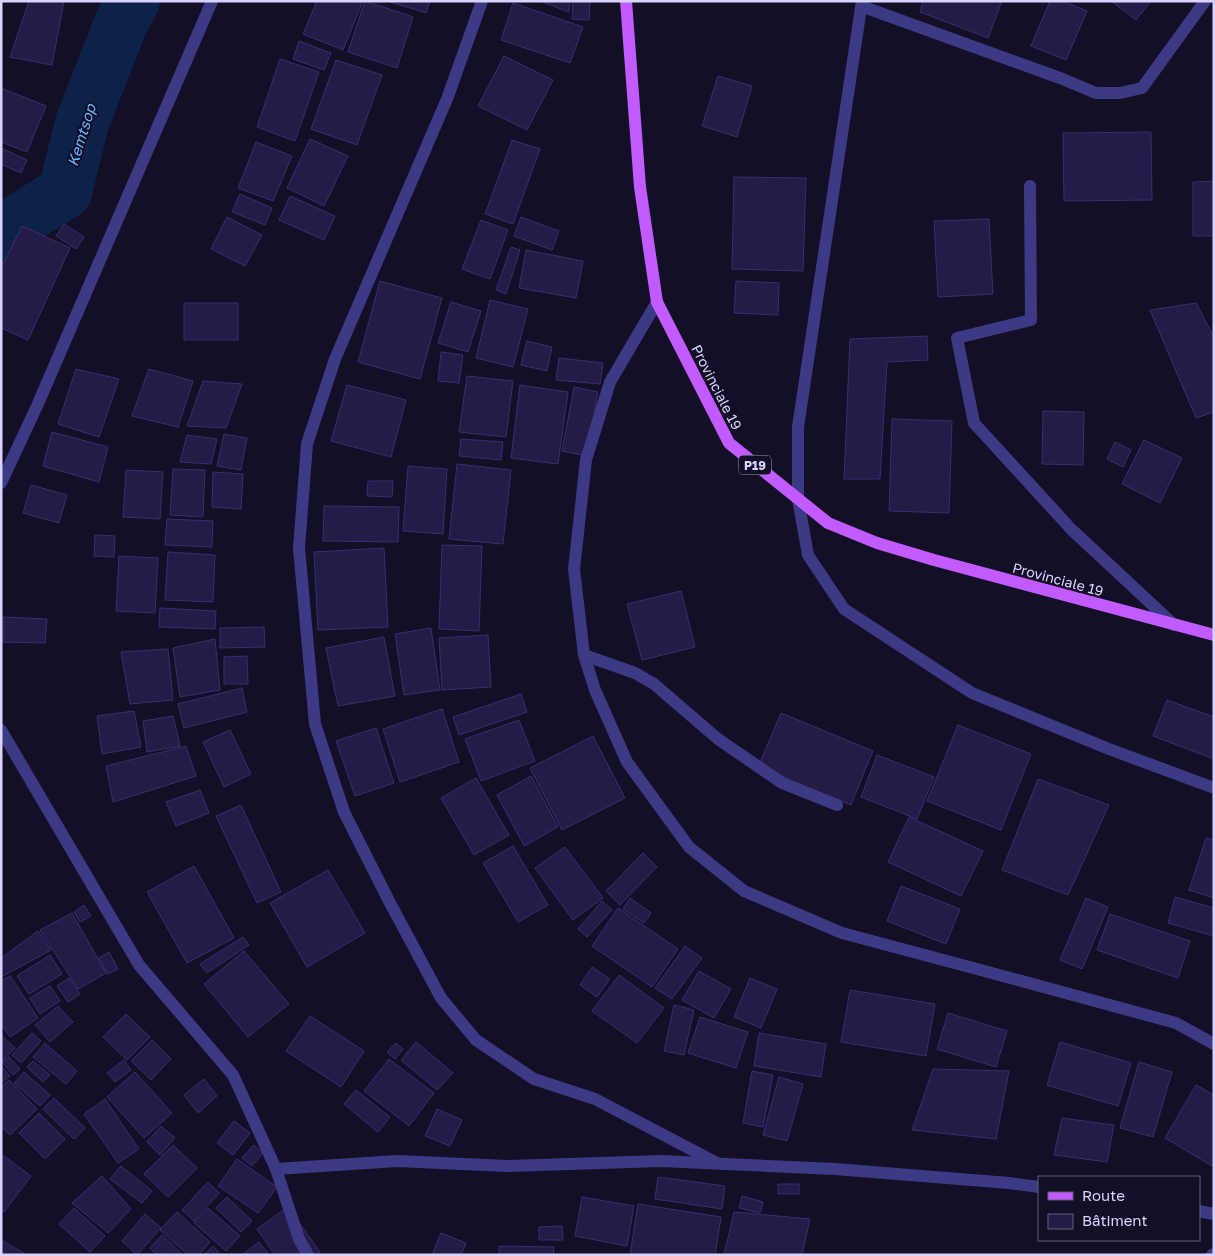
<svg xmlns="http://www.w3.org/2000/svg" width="1215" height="1256" viewBox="0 0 1215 1256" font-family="'Golos Text',sans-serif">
<rect width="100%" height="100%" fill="#130f26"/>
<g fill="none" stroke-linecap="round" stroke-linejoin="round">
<!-- river -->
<path stroke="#0c2248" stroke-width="54" d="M1,243L12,225L65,192L82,123L121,23L133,1"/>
</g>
<!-- building -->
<path fill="#241b47" stroke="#3b2d73" d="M29,1H64L52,65L10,57Z
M317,1H356L362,3L343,50L303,34Z
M365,1L413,17L397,68L348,52Z
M387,1H430L426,13Z
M540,1H570L569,12Z
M573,1H590L589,20L572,19Z
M923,1H1002L988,38L920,12Z
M1050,1H1063L1087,11L1066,60L1031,46Z
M1111,1H1151L1136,20Z
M513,3L583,27L570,63L501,40Z
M299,41L331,53L324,70L293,59Z
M504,56L553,80L527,130L478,106Z
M280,59L319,72L295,141L257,127Z
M336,60L382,75L357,145L311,129Z
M718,76L752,86L737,137L702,126Z
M1,88L46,106L27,152L1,142Z
M1151,132L1152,200L1064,201L1063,133Z
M310,139L348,156L324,206L287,188Z
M512,140L540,149L513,224L485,214Z
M256,142L292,156L273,201L238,188Z
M1,148L27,160L21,173L1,164Z
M734,177L806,178L803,271L732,269Z
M1214,181V236H1193V182Z
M240,194L272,208L265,225L232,212Z
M290,196L335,216L324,240L279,220Z
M227,217L262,235L245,266L211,249Z
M521,217L559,231L552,250L514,236Z
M989,219L993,294L938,297L934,221Z
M481,220L508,230L490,279L462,269Z
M64,224L84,237L76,249L56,236Z
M22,226L70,248L28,340L1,328V269Z
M511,247L520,250L506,294L496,290Z
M526,250L583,261L576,298L519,288Z
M380,281L442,298L420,379L358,362Z
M736,281L779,283L778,315L734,313Z
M490,300L528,309L513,367L476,358Z
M451,302L481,311L468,352L438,343Z
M184,303H238V340H184Z
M1196,303L1214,337V412L1196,418L1150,310Z
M927,336L928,360L887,362L880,479H844L850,339Z
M527,341L552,347L547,371L521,365Z
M441,352L463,355L459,383L438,381Z
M559,358L603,363L600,384L556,380Z
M76,369L119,379L99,437L58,424Z
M149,369L193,381L178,427L132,416Z
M467,376L513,381L506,437L459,432Z
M203,381L242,384L226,428L187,426Z
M347,385L406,400L391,457L331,441Z
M520,385L568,392L558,464L511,458Z
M574,387L598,392L587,456L562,451Z
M1043,411L1084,412L1083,465L1042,464Z
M892,419L952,421L949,513L889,511Z
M52,432L108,447L99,482L43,466Z
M224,434L247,438L241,470L217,466Z
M187,435L217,439L211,464L180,462Z
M461,439L503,442L501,460L459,456Z
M1144,440L1182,458L1160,503L1122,484Z
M1115,442L1131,450L1123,467L1107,459Z
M457,464L511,470L503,544L449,539Z
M408,466L447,469L443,534L403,531Z
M173,469L205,470L203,517L170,515Z
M126,470L163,472L160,519L123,517Z
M213,472L243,474L241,509L212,507Z
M368,481H393L392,497L367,496Z
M31,485L67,495L59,523L23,513Z
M324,506L399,507L398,542L323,541Z
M167,519L213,521L212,547L165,545Z
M95,535L115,536L114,557L94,556Z
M442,545L482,546L479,631L439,629Z
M384,548L388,627L318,630L314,552Z
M168,552L215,555L213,602L165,600Z
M119,556L158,558L155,613L116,611Z
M681,591L695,647L642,660L627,604Z
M160,608L216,611L215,629L159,627Z
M3,617L47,619L45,643L3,642Z
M264,627L265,647L220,648V628Z
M431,628L440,690L404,695L395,634Z
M488,635L491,687L442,690L439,638Z
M384,637L395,696L338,706L326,648Z
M215,639L220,690L180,697L173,648Z
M168,649L173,700L130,704L121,652Z
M247,656L248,684H224V657Z
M242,688L247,712L184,728L178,704Z
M521,694L527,712L459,735L453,717Z
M1167,700L1214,717V759L1153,736Z
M442,709L459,762L400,782L383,729Z
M134,711L141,747L102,754L97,716Z
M781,713L873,751L851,805L758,767Z
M173,716L180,746L147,752L143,721Z
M519,720L535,761L481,781L465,739Z
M958,725L1031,754L1001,830L927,801Z
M376,728L394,783L355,796L336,741Z
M230,730L251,774L224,787L203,742Z
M593,736L625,798L562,830L530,768Z
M186,746L196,776L113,802L106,766Z
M877,755L934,777L917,819L861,797Z
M531,776L558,827L524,846L497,795Z
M476,778L509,835L474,855L441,798Z
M1038,779L1109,805L1068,895L1002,870Z
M200,790L209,813L176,826L166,802Z
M241,805L281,892L257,903L216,816Z
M909,817L983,851L961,896L888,862Z
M1206,838L1214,840V898L1189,890Z
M513,846L548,905L518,922L483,863Z
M565,847L603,898L573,920L535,868Z
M643,853L657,867L620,905L606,891Z
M194,866L234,938L187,963L147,892Z
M328,870L365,933L307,967L270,903Z
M901,886L960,909L946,944L887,921Z
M1175,897L1214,908V936L1168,923Z
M630,898L651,913L644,923L623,909Z
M1086,898L1108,907L1082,969L1060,960Z
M602,901L612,910L587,937L578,929Z
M84,905L91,916L80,922L74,912Z
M618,908L678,949L652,987L592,946Z
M72,913L106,973L78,989L40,930Z
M1110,914L1190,941L1178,978L1097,950Z
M38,931L51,950L1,977V958Z
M243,937L249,945L207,973L200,964Z
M685,946L702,958L672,999L655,988Z
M244,951L289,1004L248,1037L204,984Z
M109,952L118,969L108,974L99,958Z
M50,955L62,974L29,994L17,976Z
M592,967L610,979L597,997L580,985Z
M699,971L731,989L714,1018L682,1000Z
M619,975L664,1008L637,1043L592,1011Z
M10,976L38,1018L10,1037L1,1024V981Z
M69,978L80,994L68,1002L57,986Z
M750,978L777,989L761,1028L734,1017Z
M50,986L60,1001L40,1014L30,998Z
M850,990L935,1004L926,1056L841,1042Z
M674,1005L694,1010L684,1055L664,1051Z
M58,1006L73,1022L50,1042L35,1025Z
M948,1013L1007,1031L996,1067L937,1049Z
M126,1014L150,1037L127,1060L103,1037Z
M310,1016L364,1051L341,1087L286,1051Z
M700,1017L748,1032L736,1068L688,1053Z
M32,1033L41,1041L21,1063L12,1055Z
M759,1033L826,1044L821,1077L754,1066Z
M1,1035L15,1048L2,1061L1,1060Z
M152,1040L171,1059L151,1080L131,1061Z
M416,1042L453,1073L437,1090L401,1060Z
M1060,1042L1131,1063L1118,1106L1047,1085Z
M45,1043L77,1071L66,1084L33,1057Z
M396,1043L403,1049L395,1059L387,1052Z
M9,1057L20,1069L13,1075L2,1062Z
M389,1059L434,1093L409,1126L364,1091Z
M124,1060L131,1070L115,1082L107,1073Z
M33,1061L50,1075L43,1082L27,1067Z
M1139,1062L1172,1072L1153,1137L1120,1128Z
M1,1066L10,1076L1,1083Z
M933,1069L1009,1071L996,1139L912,1130Z
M752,1071L773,1075L763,1127L743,1123Z
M24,1072L50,1095L40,1106L14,1083Z
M135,1072L172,1113L144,1138L107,1097Z
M779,1077L803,1084L787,1141L763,1135Z
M204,1079L217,1096L198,1113L184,1095Z
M9,1080L37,1109L10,1135L1,1126V1087Z
M1196,1085L1214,1095V1163L1212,1166L1165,1138Z
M356,1090L390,1117L378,1132L344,1104Z
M54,1098L85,1128L74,1139L43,1109Z
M105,1099L139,1149L118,1163L84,1114Z
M437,1109L462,1120L450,1146L425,1136Z
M39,1113L65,1139L45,1159L19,1133Z
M1062,1118L1114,1125L1107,1162L1054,1155Z
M234,1121L250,1133L233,1155L217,1143Z
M161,1126L175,1138L160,1155L147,1142Z
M173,1145L197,1168L168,1197L144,1174Z
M254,1145L263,1153L252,1166L242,1158Z
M1,1154L31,1176L4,1212L1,1211Z
M237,1159L277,1187L258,1213L218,1186Z
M121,1166L152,1191L142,1203L110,1179Z
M102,1176L131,1209L108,1233L72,1203Z
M658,1177L725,1186L722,1209L655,1199Z
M208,1182L219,1193L194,1221L182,1210Z
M778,1184H799V1194H778Z
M742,1196L763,1202L760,1213L739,1208Z
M227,1197L252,1221L241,1232L216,1208Z
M582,1197L634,1206L627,1246L575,1236Z
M638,1204L721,1217L715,1255H630Z
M288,1207L320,1252L316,1255H275L257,1229Z
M74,1208L105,1236L90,1252L59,1224Z
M208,1208L240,1236L226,1251L194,1223Z
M177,1212L210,1242L199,1255H188L160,1230Z
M734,1212L810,1219L802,1255H724Z
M145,1214L161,1228L137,1255L122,1241Z
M562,1226L563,1240H539V1227Z
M441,1233L466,1243L461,1255H432Z
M162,1235L183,1255H157L150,1248Z
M1,1240L27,1255H1Z
M259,1242L269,1255H242Z
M213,1246L221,1255H204Z
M499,1246L554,1247L553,1255H499Z"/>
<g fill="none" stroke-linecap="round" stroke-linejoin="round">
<!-- minor -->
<path stroke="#3d3a85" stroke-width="12" d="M482,1L447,99L335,359L307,444L299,548L315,724L344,812L389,901L441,998L476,1040L534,1079L595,1099L717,1163
M861,6L1060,78L1096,93H1120L1142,88L1205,1
M1030,186L1031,320L957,338L974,423L1071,529L1174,625
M657,302L610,382L586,460L574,569L584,655L595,690L627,762L689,847L744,891L842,933L977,969L1176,1023L1214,1044
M1,483L37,406L212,1
M798,499V427L862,1
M584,655L635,673L654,684L718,739L782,783L837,805
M1,730L139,965L233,1075L276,1169L397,1161L507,1166L661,1161L835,1169L1009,1183L1039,1187
M276,1169L299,1239L308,1255
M1199,1211L1214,1214
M1212,1255L1214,1254"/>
<!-- tertiary -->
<path stroke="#3d3a85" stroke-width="12" d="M798,499L808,555L844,609L972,693L1109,749L1214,788"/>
<!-- primary -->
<path stroke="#c25bff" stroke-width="12" d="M626,1L640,187L657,302L729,443L828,523L877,543L934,560L1214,635"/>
</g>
<g text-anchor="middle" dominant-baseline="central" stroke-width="4" stroke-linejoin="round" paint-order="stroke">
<!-- shield labels -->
<rect fill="#130f26" stroke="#9e99be" stroke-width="1" x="739" y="455.5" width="32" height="19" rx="4"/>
<g font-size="12" font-weight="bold" fill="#d9d4ff">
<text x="755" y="465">P19</text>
</g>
<!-- street labels -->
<g font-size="14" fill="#d9d4ff" stroke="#130f26">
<text transform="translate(717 387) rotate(63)">Provinciale 19</text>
<text transform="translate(1058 579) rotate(15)">Provinciale 19</text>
</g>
<!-- water labels -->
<g font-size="15" font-style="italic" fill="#62b6ff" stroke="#130f26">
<text transform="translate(81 135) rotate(-73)">Kemtsop</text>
</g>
</g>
<!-- border -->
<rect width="1215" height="1256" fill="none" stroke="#d9d4ff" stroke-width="5"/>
<!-- legend -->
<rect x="1038" y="1176" width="162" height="65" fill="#130f26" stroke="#625e7d"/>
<rect x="1048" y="1192" width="25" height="8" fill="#c25bff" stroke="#625e7d"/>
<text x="1082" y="1201" font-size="15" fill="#d9d4ff">Route</text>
<rect x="1048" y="1214" width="25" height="15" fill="#241b47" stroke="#625e7d"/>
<text x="1082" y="1226" font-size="15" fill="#d9d4ff">Bâtiment</text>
</svg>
